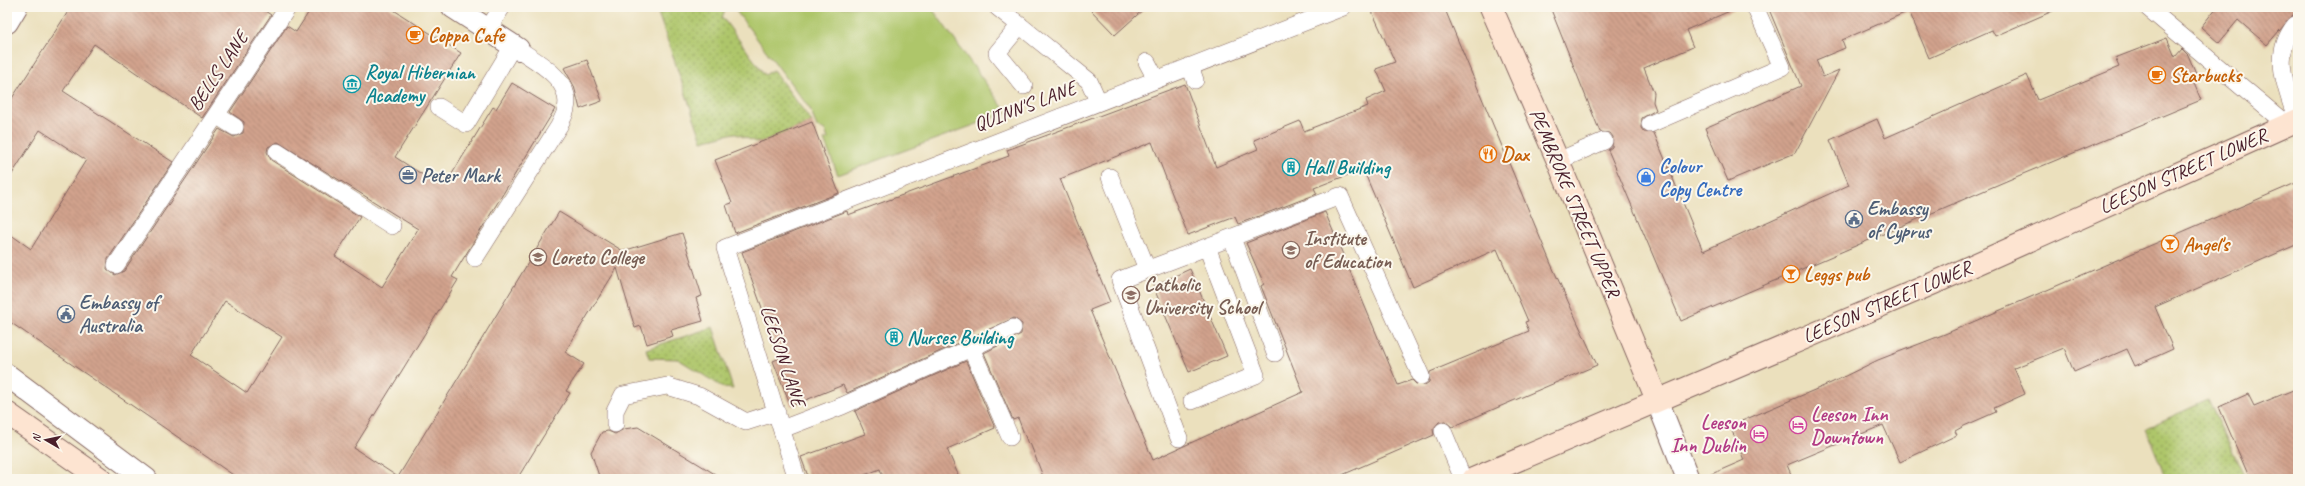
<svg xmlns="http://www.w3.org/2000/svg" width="2305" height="486" viewBox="0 0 2305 486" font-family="Caveat,sans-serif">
<defs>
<pattern id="grass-dots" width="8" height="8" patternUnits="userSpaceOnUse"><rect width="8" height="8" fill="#aec66b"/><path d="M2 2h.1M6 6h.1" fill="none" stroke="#90a058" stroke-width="1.8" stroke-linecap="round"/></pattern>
<pattern id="building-back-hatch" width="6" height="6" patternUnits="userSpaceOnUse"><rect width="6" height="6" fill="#d2a38d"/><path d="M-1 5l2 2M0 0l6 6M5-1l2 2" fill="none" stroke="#ac8473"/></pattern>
</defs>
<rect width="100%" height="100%" fill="#fbf7ec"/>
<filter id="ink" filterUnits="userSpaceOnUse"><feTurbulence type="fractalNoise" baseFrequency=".025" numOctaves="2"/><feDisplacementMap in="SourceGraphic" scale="8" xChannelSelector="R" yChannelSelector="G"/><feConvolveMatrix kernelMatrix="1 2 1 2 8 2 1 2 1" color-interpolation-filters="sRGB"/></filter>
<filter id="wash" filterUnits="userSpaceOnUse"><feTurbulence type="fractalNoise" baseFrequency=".012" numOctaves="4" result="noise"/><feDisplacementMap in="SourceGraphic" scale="16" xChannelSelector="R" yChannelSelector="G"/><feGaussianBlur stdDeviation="0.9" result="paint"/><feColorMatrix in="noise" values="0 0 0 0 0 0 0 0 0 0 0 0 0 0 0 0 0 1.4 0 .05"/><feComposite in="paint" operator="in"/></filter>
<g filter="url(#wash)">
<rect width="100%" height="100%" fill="#ebe0bd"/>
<!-- grass -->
<path fill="url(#grass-dots)" stroke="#7c724b" d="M656,7H727L722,17L765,75L773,70L812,122L758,143L734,133L702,141Z
M713,327L733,389L724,388L678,359L649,358L646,349Z
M2208,400L2246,479H2167L2146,428Z"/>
<!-- pitch -->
<path fill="#aec66b" stroke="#7c724b" d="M733,7H931L1007,113L838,175L824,140L828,139L825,130L817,127L810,109Z"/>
<g id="blocks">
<!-- building -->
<path fill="url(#building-back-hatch)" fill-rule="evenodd" d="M71,7H259L271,15L202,118L94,44L63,91L173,162L108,259L107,269L115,275L124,271L219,129L234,137L243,133L244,122L230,112L287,26L296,32L312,7H389L461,53L395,157L434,182L437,177L447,182L493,107L496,109L512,83L555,109L452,277L458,280L354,448L398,477L559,212L623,251L682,233L702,296L696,298L703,321L671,330L673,336L647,344L641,326L635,328L617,268L565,352L584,364L566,391L570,393L517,479H239L7,320V232L31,249L86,160L40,130L7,182V106ZM278,142L418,229L382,287L335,256L360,217L271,160L267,152L268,147ZM225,301L282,337L247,393L191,355Z
M1088,7H1146L1115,35Z
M1370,7H1444L1551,264L1597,365L1452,427L1445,421L1439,422L1433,429L1434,435L1333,479H1044L1030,443L1028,444L1018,418L1013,420L984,353L1021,334L1022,324L1014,318L847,393L843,385L791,406L773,361L780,358L742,252L847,211L848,215L1009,156L1007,150L1185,84L1216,167L1258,149L1254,140L1300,121L1304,131L1368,106L1366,100L1386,91L1376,69L1395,62ZM1152,142L1188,235L1235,217L1238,224L1317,194L1314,188L1363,169L1413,287L1497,249L1528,321L1525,322L1529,331L1430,372L1429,382L1425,385L1416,384L1412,380L1398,385L1325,212L1246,243L1264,284L1261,286L1303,392L1153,460L1090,310L1110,302L1060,179Z
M1550,7H1739L1686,30L1693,47L1644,68L1654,93L1653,102L1656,110L1642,118L1641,128L1644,132L1654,133L1703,251L1849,185L1830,140L1877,119L1885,138L2027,75L2038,100L2119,67L2115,58L2167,38L2175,57L2182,49L2188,55L2198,79L2193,81L2201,100L2018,176L1681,321L1608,150L1612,147L1613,137L1610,133L1600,132Z
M1768,7H2062L1995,36L1992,30L1929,58L1909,11L1842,40L1845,48L1816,60L1823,77L1839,70L1795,153L1728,181L1705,128L1801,86Z
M2217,7H2298V9L2267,45L2238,20L2219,43L2201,27Z
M587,60L602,101L580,109L574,86L564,68Z
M812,122L839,193L735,233L726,205L732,203L715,160Z
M2298,182V244L2155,307L2173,349L2135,366L2127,349L2074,372L2064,348L2014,368L2025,394L1994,408L1996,412L1964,426L1955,431L1957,435L1900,462L1883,425L1787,465L1793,479H1700L1744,460L1730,426L1831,383L1878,360L1945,334Z
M1190,269L1227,356L1189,372L1153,286Z
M966,361L995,428L947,449L960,479H884L880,469L854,479H809L801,457L865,434L855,411Z
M2298,388V479H2250L2219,407L2248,394L2254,406Z
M638,427L723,479H600L591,452L602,432L608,431L615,434L624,429Z"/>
</g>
</g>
<g filter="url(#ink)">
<use href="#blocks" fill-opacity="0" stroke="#82635e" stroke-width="1"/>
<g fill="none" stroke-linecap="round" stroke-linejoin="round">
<defs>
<path id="service" d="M997,7L1089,81L1098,101
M2147,7L2287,125
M1020,25L997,53L1024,86
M2295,25C2271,55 2286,88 2297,120
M488,29L502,7
M1147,62L1156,79
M1190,66L1195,80
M439,107L466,124L513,46
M216,115L235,127
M1650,124L1782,67L1755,7
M277,152L392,226
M1558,161L1604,141
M1110,177L1147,269
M1232,238L1275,353
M475,258L559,126C561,121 565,115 566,109C573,80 537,62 518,49
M116,265L288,7
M971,348L1013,328
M1192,401L1256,375L1207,247
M615,424V411L623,395L667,386L699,396L746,422L777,412
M782,429L842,406L971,348L1010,437
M1443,431L1463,479
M1179,438L1120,280L1340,196L1421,376
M797,479L725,248L1343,7"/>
<path id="minor" d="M453,7L518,49
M7,375L146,479"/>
<path id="tertiary" d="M7,22L16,7
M1657,400L1688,479"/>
<path id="secondary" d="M1491,7L1558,161L1657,400
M7,413L101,479
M1473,479L1934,283L2298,120"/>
</defs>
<!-- service casing -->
<use href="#service" stroke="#82635e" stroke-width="18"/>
<!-- minor casing -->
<use href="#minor" stroke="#82635e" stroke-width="24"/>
<!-- tertiary casing -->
<use href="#tertiary" stroke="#82635e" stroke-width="24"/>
<!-- secondary casing -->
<use href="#secondary" stroke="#82635e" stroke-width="24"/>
<!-- service -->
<use href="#service" stroke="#fff" stroke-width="17"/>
<!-- minor -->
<use href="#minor" stroke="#fff" stroke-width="22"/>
<!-- tertiary -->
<use href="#tertiary" stroke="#fff" stroke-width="22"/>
<!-- secondary -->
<use href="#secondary" stroke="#fde4d1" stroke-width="22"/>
</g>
</g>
<!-- icons -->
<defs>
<symbol id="cafe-ring" viewBox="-11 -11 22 22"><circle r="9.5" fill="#fbf7ec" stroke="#e8710a" stroke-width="1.5"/><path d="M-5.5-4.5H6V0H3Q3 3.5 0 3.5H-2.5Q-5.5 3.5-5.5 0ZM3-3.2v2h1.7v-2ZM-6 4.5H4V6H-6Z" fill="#e8710a"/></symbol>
<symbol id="museum-ring" viewBox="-11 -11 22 22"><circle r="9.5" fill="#fbf7ec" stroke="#0f9aa8" stroke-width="1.5"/><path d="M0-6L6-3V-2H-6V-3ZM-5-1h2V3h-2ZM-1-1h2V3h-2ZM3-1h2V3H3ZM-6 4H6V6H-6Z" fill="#0f9aa8"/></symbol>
<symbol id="restaurant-ring" viewBox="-11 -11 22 22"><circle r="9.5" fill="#fbf7ec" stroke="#e8710a" stroke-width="1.5"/><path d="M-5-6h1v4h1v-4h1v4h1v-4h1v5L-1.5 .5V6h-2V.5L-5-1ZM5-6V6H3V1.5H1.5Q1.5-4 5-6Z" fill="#e8710a"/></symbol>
<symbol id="building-ring" viewBox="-11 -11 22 22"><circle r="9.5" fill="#fbf7ec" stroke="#0f9aa8" stroke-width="1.5"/><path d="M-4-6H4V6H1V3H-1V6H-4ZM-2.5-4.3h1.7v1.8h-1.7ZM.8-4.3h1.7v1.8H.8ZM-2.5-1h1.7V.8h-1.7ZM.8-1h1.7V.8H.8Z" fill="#0f9aa8"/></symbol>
<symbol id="office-ring" viewBox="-11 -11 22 22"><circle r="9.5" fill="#fbf7ec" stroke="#5c6f8a" stroke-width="1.5"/><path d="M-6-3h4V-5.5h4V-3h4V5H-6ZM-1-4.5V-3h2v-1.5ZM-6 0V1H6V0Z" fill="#5c6f8a"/></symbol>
<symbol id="shop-ring" viewBox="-11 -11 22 22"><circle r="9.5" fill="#fbf7ec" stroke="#3f7fe0" stroke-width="1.5"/><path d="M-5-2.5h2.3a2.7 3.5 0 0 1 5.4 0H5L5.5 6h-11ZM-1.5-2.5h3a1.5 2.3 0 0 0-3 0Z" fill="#3f7fe0"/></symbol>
<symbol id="civic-ring" viewBox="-11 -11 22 22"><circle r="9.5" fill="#fbf7ec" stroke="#5c6f8a" stroke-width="1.5"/><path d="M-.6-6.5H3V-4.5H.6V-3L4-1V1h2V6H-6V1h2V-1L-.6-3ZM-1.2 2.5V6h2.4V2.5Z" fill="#5c6f8a"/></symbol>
<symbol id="bar-ring" viewBox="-11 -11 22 22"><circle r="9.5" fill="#fbf7ec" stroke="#e8710a" stroke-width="1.5"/><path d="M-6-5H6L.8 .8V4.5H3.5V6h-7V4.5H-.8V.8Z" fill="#e8710a"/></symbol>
<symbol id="school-ring" viewBox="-11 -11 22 22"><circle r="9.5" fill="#fbf7ec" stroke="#8d6e63" stroke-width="1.5"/><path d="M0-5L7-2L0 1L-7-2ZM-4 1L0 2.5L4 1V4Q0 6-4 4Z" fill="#8d6e63"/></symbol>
<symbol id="hotel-ring" viewBox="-11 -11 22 22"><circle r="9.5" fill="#fbf7ec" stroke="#d1479c" stroke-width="1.5"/><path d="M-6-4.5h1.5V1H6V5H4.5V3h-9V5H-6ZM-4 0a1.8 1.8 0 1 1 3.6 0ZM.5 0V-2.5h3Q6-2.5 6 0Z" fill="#d1479c"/></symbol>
</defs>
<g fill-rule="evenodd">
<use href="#cafe-ring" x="405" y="25" width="20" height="20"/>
<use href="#cafe-ring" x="2147" y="65" width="20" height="20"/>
<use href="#museum-ring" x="342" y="74" width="20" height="20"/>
<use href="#restaurant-ring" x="1478" y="144" width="20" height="20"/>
<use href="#building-ring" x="1281" y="157" width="20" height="20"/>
<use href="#office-ring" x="398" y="165" width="20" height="20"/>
<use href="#shop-ring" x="1636" y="167" width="20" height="20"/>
<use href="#civic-ring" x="1844" y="209" width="20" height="20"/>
<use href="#bar-ring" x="2160" y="234" width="20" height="20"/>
<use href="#school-ring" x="1281" y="240" width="20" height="20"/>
<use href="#school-ring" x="528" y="247" width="20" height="20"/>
<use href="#bar-ring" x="1781" y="264" width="20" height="20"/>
<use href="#school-ring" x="1121" y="285" width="20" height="20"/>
<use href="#civic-ring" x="56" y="304" width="20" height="20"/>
<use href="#building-ring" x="884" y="327" width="20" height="20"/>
<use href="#hotel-ring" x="1788" y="415" width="20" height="20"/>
<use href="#hotel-ring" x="1749" y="424" width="20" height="20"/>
</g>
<g text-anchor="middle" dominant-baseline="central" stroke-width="4" stroke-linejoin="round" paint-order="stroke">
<!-- food labels -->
<g font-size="20" font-weight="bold" fill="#c56008" stroke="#fbf7ec" text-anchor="start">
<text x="428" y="35">Coppa Cafe</text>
<text x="2170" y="75">Starbucks</text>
<text x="1501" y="154">Dax</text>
<text x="2183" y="244">Angel's</text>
<text x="1804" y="274">Leggs pub</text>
</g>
<!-- street labels -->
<g font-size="20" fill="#4a1f2b" stroke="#fbf7ec">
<text transform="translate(218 71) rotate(-56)">BELLS LANE</text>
<text transform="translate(1025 106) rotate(-21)">QUINN'S LANE</text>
<text transform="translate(2183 171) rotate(-24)">LEESON STREET LOWER</text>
<text transform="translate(1575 203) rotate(67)">PEMBROKE STREET UPPER</text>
<text transform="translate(1887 302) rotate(-23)">LEESON STREET LOWER</text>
<text transform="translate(783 356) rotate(72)">LEESON LANE</text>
</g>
<!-- culture labels -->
<g font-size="20" font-weight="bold" fill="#0d838f" stroke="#fbf7ec" text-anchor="start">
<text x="365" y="72">Royal Hibernian<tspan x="365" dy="23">Academy</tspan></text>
<text x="1304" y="167">Hall Building</text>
<text x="907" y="337">Nurses Building</text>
</g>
<!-- shop labels -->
<g font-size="20" font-weight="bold" fill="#366cbe" stroke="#fbf7ec" text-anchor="start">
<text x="1659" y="166">Colour<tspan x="1659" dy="23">Copy Centre</tspan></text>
</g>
<!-- service labels -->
<g font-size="20" font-weight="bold" fill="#4e5e75" stroke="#fbf7ec" text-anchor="start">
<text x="421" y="175">Peter Mark</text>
<text x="1867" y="208">Embassy<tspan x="1867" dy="23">of Cyprus</tspan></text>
<text x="79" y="302">Embassy of<tspan x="79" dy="23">Australia</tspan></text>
</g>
<!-- education labels -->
<g font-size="20" font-weight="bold" fill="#785e54" stroke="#fbf7ec" text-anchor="start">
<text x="1304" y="238">Institute<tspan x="1304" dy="23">of Education</tspan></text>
<text x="551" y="257">Loreto College</text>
<text x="1144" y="284">Catholic<tspan x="1144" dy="23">University School</tspan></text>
</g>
<!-- hotel labels -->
<g font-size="20" font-weight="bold" fill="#b23c85" stroke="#fbf7ec" text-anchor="start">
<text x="1811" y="414">Leeson Inn<tspan x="1811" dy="23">Downtown</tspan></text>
<text x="1746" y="422" text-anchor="end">Leeson<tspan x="1746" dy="23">Inn Dublin</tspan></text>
</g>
</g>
<!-- margin -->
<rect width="2305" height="486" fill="none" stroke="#fbf7ec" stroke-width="24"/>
<!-- north arrow -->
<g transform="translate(46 440) rotate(279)" stroke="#fbf7ec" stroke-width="3" paint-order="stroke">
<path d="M0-3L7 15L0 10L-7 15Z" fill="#4a1f2b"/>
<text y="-6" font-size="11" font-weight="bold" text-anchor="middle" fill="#4a1f2b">N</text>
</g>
</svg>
